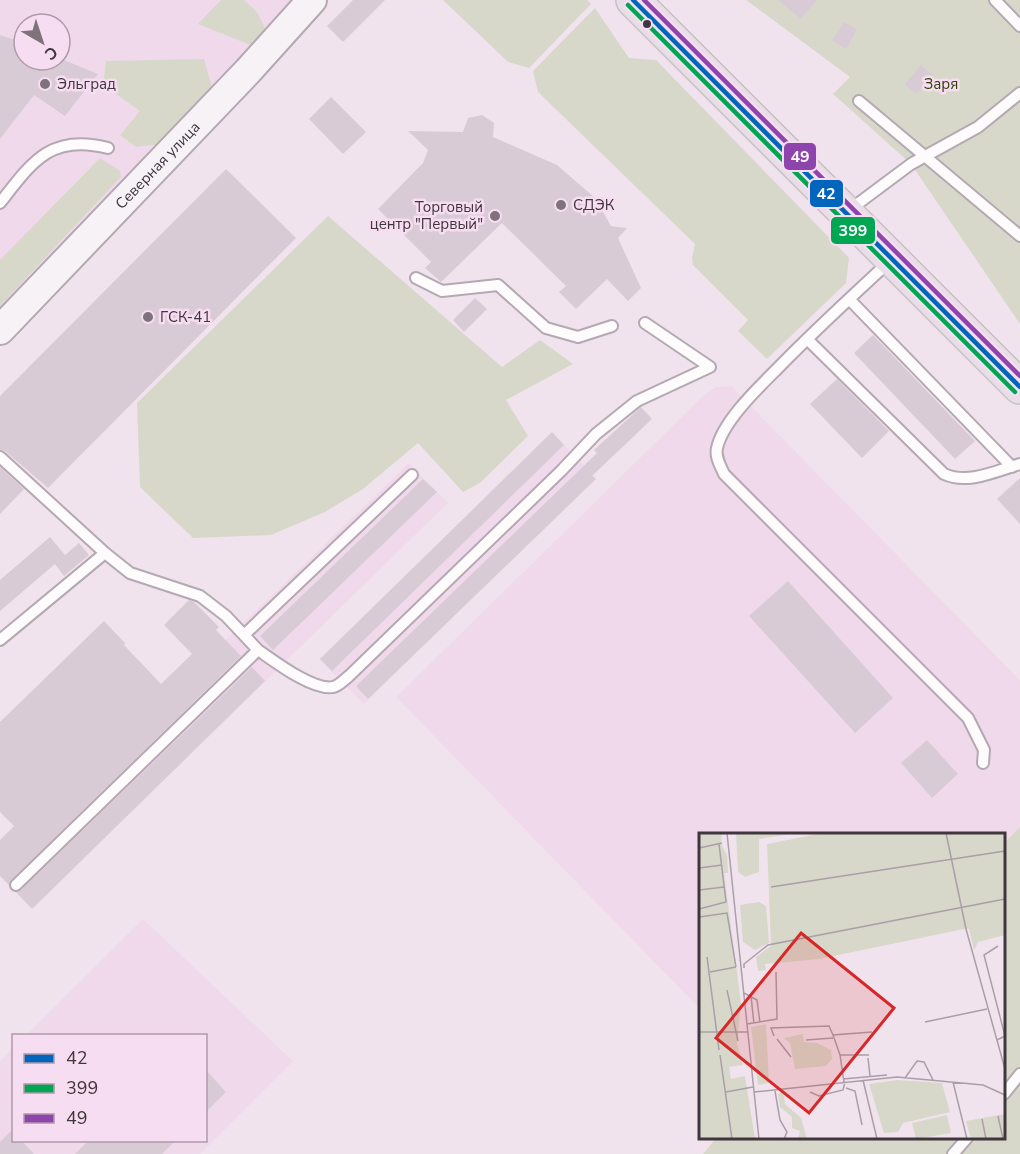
<svg xmlns="http://www.w3.org/2000/svg" width="1020" height="1154" viewBox="0 0 1020 1154" font-family="'Nunito Sans',sans-serif">
<rect width="100%" height="100%" fill="#f1e3ee"/>
<!-- built -->
<path fill="#f1d9ec" fill-rule="evenodd" d="M0,0H312L0,330ZM24,24H60V60H24Z
M731,386L1020,680V827L1004,843V834H700V1009L396,697L705,394L716,387Z
M553,433L596,478L364,704L319,659Z
M409,463L448,503L32,909L0,876V858Z
M143,919L293,1061L200,1154H0V1061L13,1048L14,1140H206V1036L26,1035Z"/>
<!-- green -->
<path fill="#d7d8ca" d="M221,0H244L257,12L266,30L253,46L198,24Z
M443,0H587L591,4L529,68L508,62Z
M746,0H1020V324L911,164L833,94L850,77Z
M595,8L629,58L656,60L849,258L846,283L767,359L738,331L748,320L693,265L692,258L695,244L538,92L533,71Z
M204,59L213,91L170,143L136,147L120,135L140,111L103,85L106,61Z
M100,158L120,171L121,177L0,306V260Z
M328,216L502,367L540,340L573,364L506,400L528,436L480,483L463,492L418,443L363,489L325,512L271,535L193,538L140,487L137,403Z
M1020,827V1154H703L716,1138H1004V843Z"/>
<!-- building -->
<path fill="#d8cbd6" d="M353,0H385L343,42L327,26Z
M778,0H817L801,19Z
M844,22L857,29L846,49L832,41Z
M0,35L24,43V60H64L98,74L65,116L34,95L0,139Z
M921,65L933,75L916,94L905,84Z
M331,97L366,132L343,154L309,119Z
M482,115L494,123L493,137L557,165L595,198L611,226L627,228L618,238L641,288L628,301L607,279L576,309L559,292L566,286L502,223L441,282L425,268L431,262L378,209L423,163L428,150L408,131L463,132L468,118Z
M226,169L296,238L48,488L5,451L0,450V396Z
M475,298L487,309L464,332L453,320Z
M873,335L975,441L955,459L854,353Z
M837,379L889,431L862,458L810,404Z
M641,407L652,419L592,476L596,479L368,699L356,686L597,453L594,450Z
M552,432L564,445L332,671L320,659Z
M0,467L24,489L0,514Z
M1020,478V524L997,499Z
M423,479L437,492L273,650L260,636Z
M50,537L65,555L79,543L89,555L64,576L55,564L0,611V580Z
M788,581L893,698L855,733L749,616Z
M189,600L194,602L219,627L216,630L241,656L11,880L9,885L0,876V840L14,826L0,812V722L104,621L125,643L124,645L161,684L192,654L164,625Z
M252,667L265,681L32,909L16,892L21,890Z
M927,740L958,774L932,798L901,763Z
M206,1070L226,1092L206,1112Z
M11,1131L14,1133V1140H21L34,1154H0V1142Z
M89,1140H176L162,1154H75Z"/>
<g fill="none" stroke-linecap="round" stroke-linejoin="round">
<defs>
<path id="lane" d="M995,0L1020,26
M859,101L1020,236
M0,203C32,162 51,133 108,148
M848,211L911,164L978,127L1020,93
M890,261C852,296 814,331 778,368C759,387 723,421 717,448C715,457 720,465 724,474L968,718L984,750L983,763
M416,278L442,291L498,285L546,328L578,337L612,326
M849,299L1012,467
M807,339L944,474C968,485 996,471 1020,464
M0,457L105,553L0,640
M244,635L412,475
M258,650C274,661 313,691 333,687C339,686 344,680 349,676L561,471L596,434L637,401L710,367L645,323
M16,885L258,650L226,616L200,596L130,573L105,553
M1004,1094L1020,1074
M953,1154L967,1138"/>
<g id="secondary">
<path id="s1" d="M0,330L248,71L312,0"/>
</g>
<path id="highway" d="M633,0L1020,387"/>
</defs>
<!-- lane casing -->
<use href="#lane" stroke="#b4a9b2" stroke-width="14"/>
<!-- secondary casing -->
<use href="#secondary" stroke="#b4a9b2" stroke-width="32"/>
<!-- highway casing -->
<use href="#highway" stroke="#c9c1c7" stroke-width="36"/>
<!-- lane -->
<use href="#lane" stroke="#fdfbfc" stroke-width="10"/>
<!-- secondary -->
<use href="#secondary" stroke="#f7f2f6" stroke-width="28"/>
<!-- highway -->
<use href="#highway" stroke="#e9dee7" stroke-width="33"/>
<defs>
<path id="bus-1" d="M633,0L1020,387"/>
<path id="bus-2" d="M628,5L1015,392"/>
<path id="bus-3" d="M644,0L1020,376"/>
</defs>
<!-- bus-1 casing -->
<use href="#bus-1" stroke="#f7ddf1" stroke-width="9"/>
<!-- bus-2 casing -->
<use href="#bus-2" stroke="#f7ddf1" stroke-width="9"/>
<!-- bus-3 casing -->
<use href="#bus-3" stroke="#f7ddf1" stroke-width="9"/>
<!-- bus-1 -->
<use href="#bus-1" stroke="#0065bd" stroke-width="4.5"/>
<!-- bus-2 -->
<use href="#bus-2" stroke="#00a651" stroke-width="4.5"/>
<!-- bus-3 -->
<use href="#bus-3" stroke="#8e44ad" stroke-width="4.5"/>
</g>
<!-- markers -->
<circle fill="#40363e" stroke="#f7ddf1" stroke-width="2" cx="647" cy="24" r="5"/>
<g fill="#7e737c" stroke="#f7ddf1" stroke-width="2">
<circle cx="45" cy="84" r="6"/>
<circle cx="561" cy="205" r="6"/>
<circle cx="495" cy="216" r="6"/>
<circle cx="148" cy="317" r="6"/>
</g>
<g text-anchor="middle" dominant-baseline="central" stroke-width="5" stroke-linejoin="round" paint-order="stroke">
<!-- poi labels -->
<g font-size="15" fill="#40363e" stroke="#f7ddf1" text-anchor="start">
<text x="57" y="84">Эльград</text>
<text x="573" y="205">СДЭК</text>
<text x="483" y="207" text-anchor="end">Торговый<tspan x="483" dy="17">центр "Первый"</tspan></text>
<text x="160" y="317">ГСК-41</text>
</g>
<!-- park labels -->
<g font-size="15" fill="#314206" stroke="#f7ddf1">
<text x="941" y="84">Заря</text>
</g>
<!-- street labels -->
<g font-size="15" fill="#40363e" stroke="#f7ddf1">
<text stroke="none"><textPath href="#s1" startOffset="228">Северная улица</textPath></text>
</g>
</g>
<!-- overview -->
<g transform="translate(699 833)">
<rect width="306" height="306" fill="#f1e3ee"/>
<path d="M0,0H23L22,11L28,22L29,40H25L42,170L38,211L44,232L30,234L32,246L46,243L56,306H0ZM37,0H99L60,6V39L46,44L39,39ZM124,0H306V102L279,109L275,117L270,96H265L120,126L66,131L67,137L59,138L57,124L72,113L68,11ZM60,69L67,73L70,110L56,117L44,109L41,72ZM67,191L70,250L59,252L52,194ZM104,201L105,209L118,210L132,217L133,226L127,233L96,236L91,210L85,205ZM198,247L243,250L251,279L204,290L199,299L185,300L170,251ZM84,258L86,271L102,285L108,306H99L101,298L93,295V284L81,274L79,261ZM306,281V306H272L267,288ZM248,282L252,300L217,306L213,290Z" fill="#d7d8ca"/>
<path fill="none" stroke="#aa9ea8" stroke-width="1.5" d="M28,0L60,306M247,0L267,96L306,236M0,15L23,10M0,35L23,32M72,54L306,18M0,57L25,54M0,76L27,69L20,11M0,84L28,80L37,134M8,124L20,217M45,135V131L69,112L306,66M11,139L37,134M28,157L39,208M45,160L58,167L61,190M52,163L55,191M226,189L288,176M48,191L78,186L77,139M0,199H49M75,203L72,195L130,193L134,202M78,206L92,224M107,207L134,205M298,207L306,203L285,122L299,113M21,222L33,306M141,222L134,202L173,199M169,225L171,243M206,245L218,228L225,229L234,247M144,246L188,242M164,247L178,306M145,249L141,222H170M254,249L268,306M147,255L156,258L163,292M76,258L81,287L88,299L85,306M27,259L54,254M55,259L198,244L284,252L306,262M111,259L120,263L144,257L146,249M299,283L304,306M283,286L287,306"/>
<path fill="#d62828" fill-opacity="0.15" stroke="#d62828" stroke-width="3" d="M102,100L195,175L110,280L17,205Z"/>
<rect width="306" height="306" fill="none" stroke="#40363e" stroke-width="3"/>
</g>
<g stroke="#f7ddf1" stroke-width="2">
<rect x="783" y="142" width="34" height="29" rx="6" fill="#8e44ad"/>
<rect x="809" y="179" width="35" height="29" rx="6" fill="#0065bd"/>
<rect x="830" y="216" width="46" height="29" rx="6" fill="#00a651"/>
</g>
<g font-size="16" text-anchor="middle" font-weight="bold" fill="#fff">
<text x="800" y="162">49</text>
<text x="826" y="199">42</text>
<text x="853" y="236">399</text>
</g>
<!-- legend -->
<rect x="12" y="1034" width="195" height="108" fill="#f7ddf1" stroke="#ae9aa9" stroke-width="1.5"/>
<rect x="24" y="1054" width="30" height="9" fill="#0065bd" stroke="#ae9aa9" stroke-width="1.5"/>
<text x="66" y="1064" font-size="18" fill="#40363e">42</text>
<rect x="24" y="1084" width="30" height="9" fill="#00a651" stroke="#ae9aa9" stroke-width="1.5"/>
<text x="66" y="1094" font-size="18" fill="#40363e">399</text>
<rect x="24" y="1114" width="30" height="9" fill="#8e44ad" stroke="#ae9aa9" stroke-width="1.5"/>
<text x="66" y="1124" font-size="18" fill="#40363e">49</text>
<!-- north arrow -->
<g transform="translate(42 42) rotate(141)"><circle r="28" fill="#f7ddf1" stroke="#ae9aa9" stroke-width="1.5"/>
<path d="M0-4.5L10 22L0 15L-10 22Z" fill="#7e737c"/>
<text y="-9" font-size="16" font-weight="bold" text-anchor="middle" fill="#40363e">С</text>
</g>
</svg>
